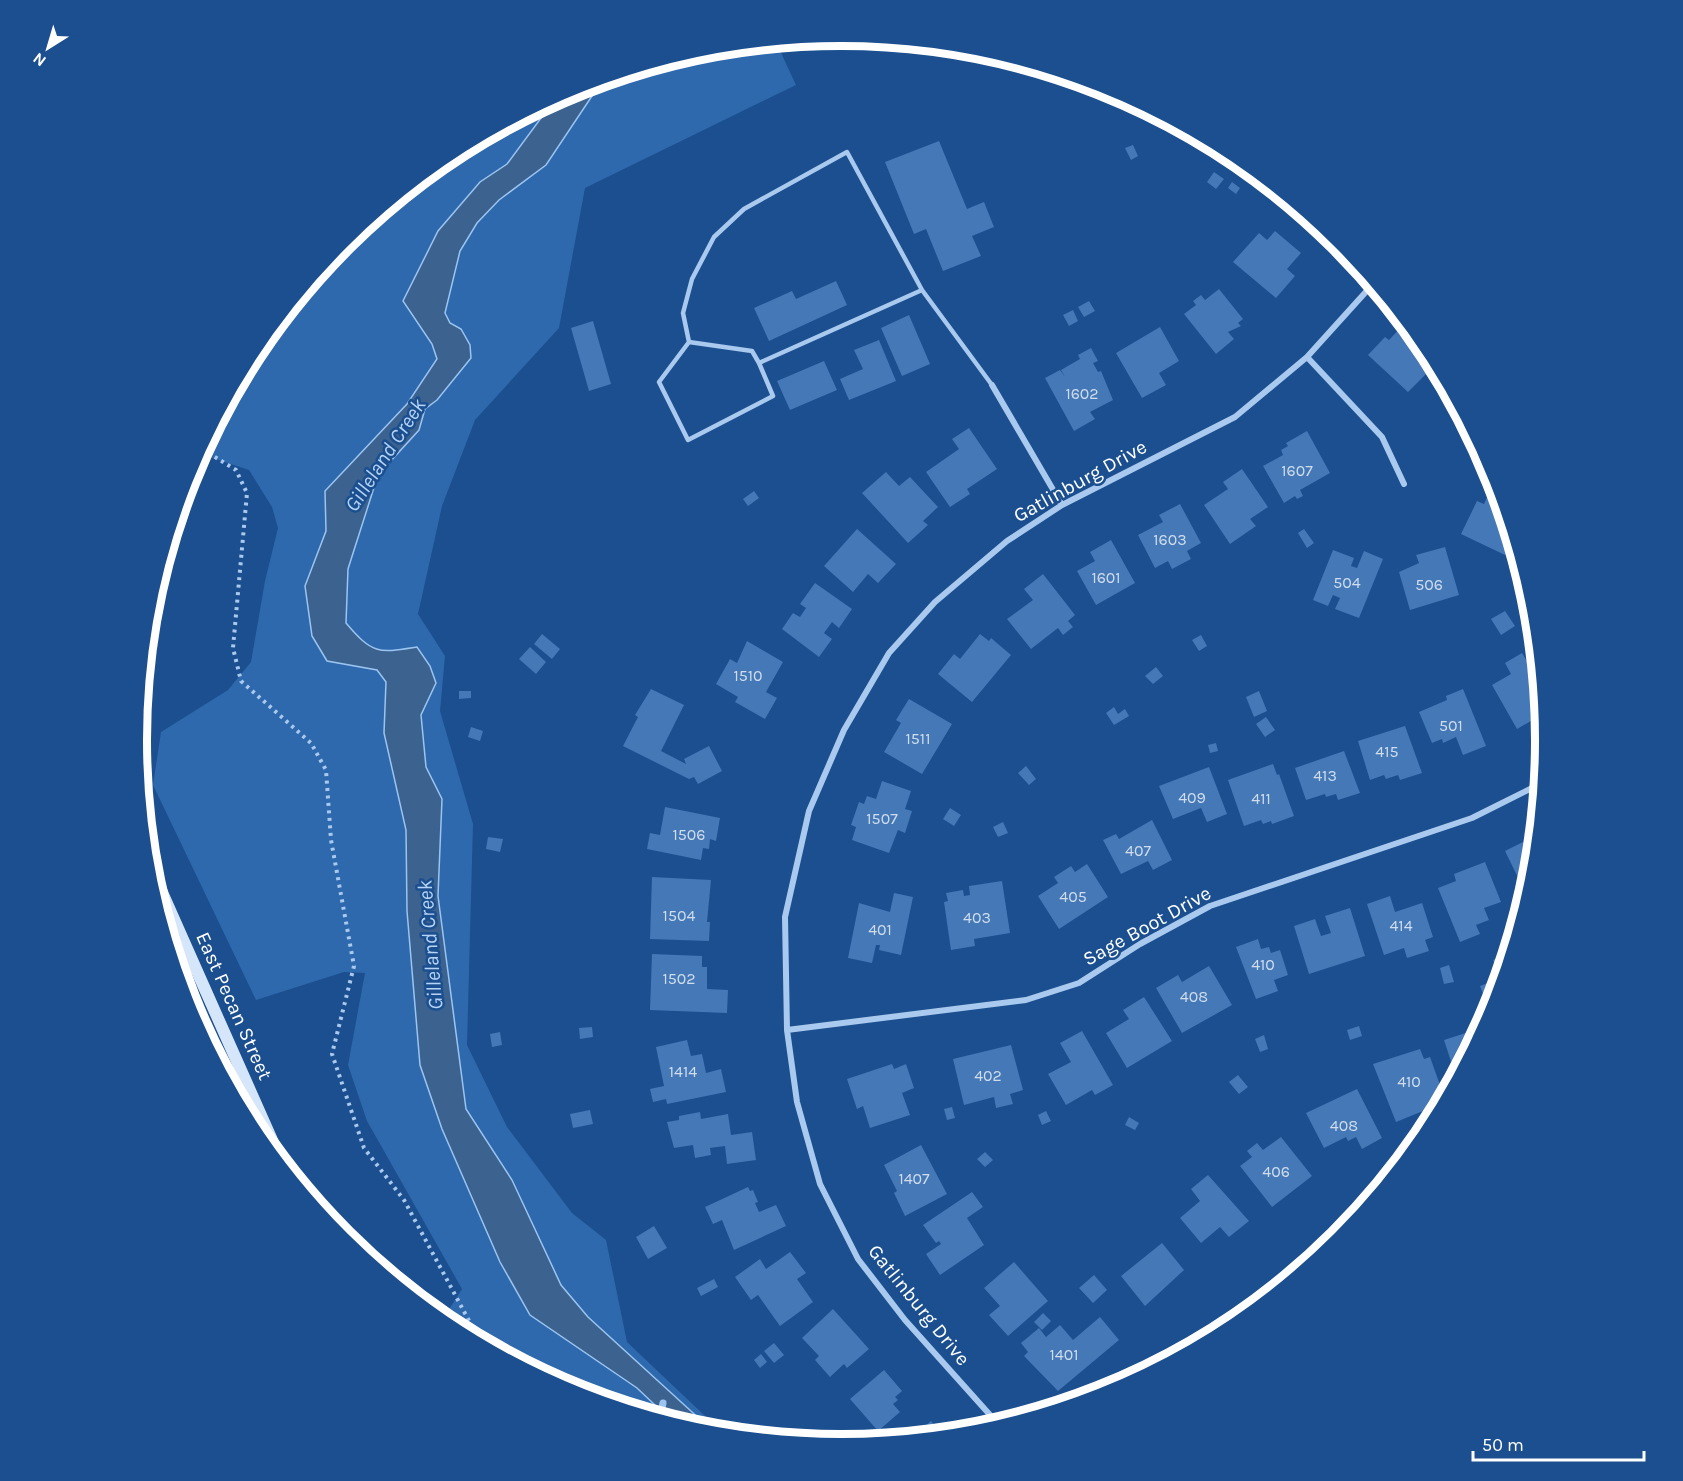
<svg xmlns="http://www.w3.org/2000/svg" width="1683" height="1481" viewBox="0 0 1683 1481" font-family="Karla,sans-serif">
<rect width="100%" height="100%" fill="#1b4f8f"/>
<!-- green -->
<path fill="#2e69ad" d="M776,42L796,85L585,188L559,328L475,420L442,506L418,614L445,656L440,711L473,824L467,1045L507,1127L572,1213L606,1240L627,1342L723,1433L704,1431L572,1391L442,1320L462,1289L367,1121L348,1065L365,973L344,972L256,1000L153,785L161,732L228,690L251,662L265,581L278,528L272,507L249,470L200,454L256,349L344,242L450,155L572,90L704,49Z"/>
<!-- water -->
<path fill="#3c6290" stroke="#9cc4f0" stroke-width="1.5" d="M602,81L546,165L499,200L477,223L460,251L445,313L450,323L461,329L470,345L471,358L437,400L425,409L419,430L378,475L348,569L346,623C373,655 379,653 417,647L430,666L436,683L421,715L426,767L442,799L438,896L466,1109L512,1180L561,1285L588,1317L715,1433L673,1422L637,1388L530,1315L500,1262L442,1129L420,1065L407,911L406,830L384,733L386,682L377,670L327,661L312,636L305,586L326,531L325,491L407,404L437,359L432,344L403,301L438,231L480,182L507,164L555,99L572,90Z"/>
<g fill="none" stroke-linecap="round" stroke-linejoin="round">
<!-- stream -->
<path stroke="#9cc4f0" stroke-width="7" d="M660,1418L663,1403"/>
</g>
<!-- building -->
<path fill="#4478b7" d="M939,141L967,209L984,202L994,227L972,236L981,256L943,271L926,229L914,234L885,162Z
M1133,145L1138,156L1131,160L1125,148Z
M1214,172L1224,179L1216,189L1207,182Z
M1232,182L1240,188L1236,194L1228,188Z
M1293,204L1333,237L1327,244L1309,229L1311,225L1290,208Z
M1275,231L1301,253L1287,269L1295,276L1276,298L1233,262L1259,233L1267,240Z
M836,281L847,305L769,341L754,308L792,291L796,299Z
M1219,289L1243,319L1238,323L1241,326L1228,332L1234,339L1216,354L1184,314L1196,305L1193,301L1201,295L1205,300Z
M1089,301L1095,311L1084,317L1078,307Z
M1073,310L1078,321L1069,326L1063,315Z
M909,315L930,364L902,376L881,328Z
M593,321L611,384L589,391L571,328Z
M1404,324L1427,349L1435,365L1408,392L1368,355L1385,337L1389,340Z
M1160,327L1179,361L1159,373L1166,385L1142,398L1116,353Z
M879,340L896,381L849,400L840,379L863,369L854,350Z
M1091,348L1098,361L1093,363L1098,372L1101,371L1113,400L1090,412L1095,419L1074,431L1045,378L1060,370L1065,377L1061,370L1080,359L1078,355Z
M824,361L837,390L790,410L777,381Z
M969,428L997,469L967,489L970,494L950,507L926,472L959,449L952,439Z
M1307,431L1330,473L1300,490L1303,496L1297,499L1295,496L1284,503L1263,466L1283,455L1281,450L1288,446L1286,443Z
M1242,469L1268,507L1250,519L1256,526L1230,544L1204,505L1228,489L1223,482Z
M886,472L899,486L910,477L938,507L923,521L928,525L908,543L862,493Z
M754,491L759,498L748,506L743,499Z
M1489,493L1501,498L1513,538L1505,555L1461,534L1477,501L1484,504Z
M1180,504L1201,543L1187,551L1191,559L1172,569L1168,561L1155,568L1138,535L1163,522L1159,515Z
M857,529L896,564L878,583L868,574L853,592L824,566Z
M1304,529L1314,543L1307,548L1298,533Z
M1111,540L1135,583L1096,605L1077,571L1095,561L1090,552Z
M1445,547L1459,595L1410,610L1399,572L1419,563L1416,555Z
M1333,550L1354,558L1351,566L1357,568L1364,551L1383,559L1359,618L1335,609L1340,598L1333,595L1328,606L1313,600Z
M1043,574L1075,615L1068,621L1073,627L1063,635L1058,628L1031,649L1007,619L1033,600L1024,589Z
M815,583L852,609L839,628L832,622L824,633L832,639L819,657L782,629L793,613L800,617L806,608L800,604Z
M1505,611L1515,626L1501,635L1491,619Z
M542,634L560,649L552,659L534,644Z
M980,634L989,641L991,638L1011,655L972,702L938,674L954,654L960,659Z
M1201,635L1207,646L1199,651L1192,640Z
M747,641L783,662L766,692L777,698L765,719L735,702L738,697L716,684L730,659L737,663Z
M530,647L546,662L536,674L519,659Z
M1522,653L1540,682L1543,714L1517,729L1492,685L1511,674L1505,663Z
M1156,667L1163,676L1153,684L1145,676Z
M651,689L684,705L661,751L686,764L684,759L709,746L722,771L698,784L694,777L689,779L623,746L638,717L635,715Z
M1463,689L1486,746L1463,755L1456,737L1443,743L1442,739L1432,743L1419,712L1447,700L1446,696Z
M459,691H471V698L459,699Z
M1259,691L1267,711L1254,717L1246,697Z
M909,699L952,724L922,774L884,752L901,723L896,720Z
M1114,707L1118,714L1125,709L1129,716L1114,725L1106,713Z
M1266,717L1275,730L1265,737L1256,724Z
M1405,726L1422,773L1400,780L1398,775L1386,779L1384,775L1370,780L1358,741Z
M471,727L483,731L480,741L468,737Z
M1216,743L1218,751L1210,753L1208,745Z
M1344,751L1360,793L1338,800L1336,794L1326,797L1325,794L1306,800L1295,768Z
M1273,764L1277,775L1279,774L1294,816L1272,824L1271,821L1263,824L1261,820L1244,826L1228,780Z
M1026,766L1036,779L1029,785L1018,773Z
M1209,767L1227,814L1207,822L1201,808L1173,819L1159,786Z
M882,781L911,791L905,809L912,811L905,833L898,830L889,853L852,840L856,827L851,825L859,802L864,804L867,796L876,799Z
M665,807L720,818L716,841L710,839L709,849L703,848L701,860L647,849L650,833L660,835Z
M950,808L961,815L954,826L943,819Z
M1152,820L1172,860L1153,870L1148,861L1121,874L1103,840L1116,834L1119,839Z
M1003,822L1008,833L998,837L993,827Z
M488,837L503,839L500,852L486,849Z
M1527,840L1535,852L1532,878L1527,896L1505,851Z
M1485,862L1501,902L1484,908L1489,920L1476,925L1480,934L1460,942L1438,888L1456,881L1454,874Z
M1087,864L1108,897L1059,929L1038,896L1058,883L1054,877L1071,866L1075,872Z
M652,877L711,880L707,922H710L709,941L650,939Z
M1002,881L1010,933L974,939L975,946L951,950L944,902L948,901L946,893L963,890L964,896L970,895L969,886Z
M894,893L913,897L901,955L879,950L880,945H876L872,963L848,958L859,903L890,912Z
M1390,896L1395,912L1422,903L1433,937L1425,940L1429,951L1407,958L1404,948L1384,955L1367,904Z
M1350,908L1365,956L1309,974L1294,926L1315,919L1321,936L1331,933L1325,916Z
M1258,939L1261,949L1269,947L1271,953L1280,950L1288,975L1274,980L1278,991L1256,999L1236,947Z
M652,954L702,956V967H707V989L728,990L727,1013L650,1010Z
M1505,955L1507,960L1506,966L1498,970L1493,960Z
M1449,965L1454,982L1444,984L1440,968Z
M1209,966L1232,1005L1182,1033L1156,988L1178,975L1182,982Z
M1488,983L1494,999L1486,1002L1480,986Z
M1144,997L1172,1041L1127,1068L1106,1033L1129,1019L1123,1010Z
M1359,1026L1362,1036L1350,1040L1347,1030Z
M592,1027L593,1037L580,1039L579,1028Z
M1484,1027L1456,1077L1444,1040Z
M1082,1031L1113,1085L1095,1095L1092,1090L1066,1105L1048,1074L1071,1062L1060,1043Z
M500,1032L502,1045L492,1047L490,1034Z
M1264,1035L1268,1049L1260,1052L1255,1039Z
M687,1040L691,1056L702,1054L706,1073L721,1069L726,1092L667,1104L666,1099L653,1102L650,1089L664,1086L656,1047Z
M1011,1045L1023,1090L1010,1094L1013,1104L996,1108L994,1097L964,1105L953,1059Z
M1420,1049L1424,1059L1430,1057L1445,1099L1438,1111L1425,1116L1423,1111L1396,1122L1373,1064Z
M892,1064L894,1069L906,1064L914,1088L902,1093L910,1115L870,1128L863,1106L857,1109L847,1079Z
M1238,1075L1248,1087L1239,1094L1229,1082Z
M1357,1089L1382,1138L1362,1149L1356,1137L1348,1141L1346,1137L1324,1148L1306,1113Z
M952,1107L955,1118L947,1120L944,1109Z
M590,1110L593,1124L573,1128L570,1114Z
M1046,1111L1051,1121L1042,1125L1038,1115Z
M700,1112L701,1119L728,1114L731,1135L752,1132L756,1160L727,1164L725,1146L710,1148L711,1155L695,1158L693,1145L674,1148L667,1122L679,1120V1116Z
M1129,1117L1139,1123L1135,1130L1125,1125Z
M1281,1137L1312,1176L1272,1207L1240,1166L1252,1157L1247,1151L1257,1143L1263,1150Z
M921,1145L947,1194L905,1216L894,1193L897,1191L884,1165Z
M985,1152L993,1160L985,1167L977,1159Z
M1208,1175L1249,1221L1229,1237L1220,1227L1201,1243L1180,1218L1200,1201L1191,1189Z
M748,1187L750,1191L753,1190L758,1202L755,1203L759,1212L776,1205L786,1226L734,1250L722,1220L713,1224L705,1207Z
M972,1192L983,1207L967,1218L984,1245L940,1275L926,1254L941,1244L939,1241L936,1243L923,1225Z
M654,1226L667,1248L648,1259L636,1237Z
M1162,1243L1184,1270L1145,1306L1121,1276Z
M790,1252L806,1273L797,1279L813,1302L780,1326L758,1295L751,1300L735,1277L760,1259L766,1269Z
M1014,1262L1048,1301L1008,1336L989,1315L1000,1306L984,1288Z
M1094,1275L1107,1290L1093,1303L1079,1288Z
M714,1279L718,1287L701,1296L697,1288Z
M833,1309L869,1349L847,1368L844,1364L830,1377L815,1360L819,1356L802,1338Z
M1043,1313L1051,1321L1042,1330L1034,1322Z
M1100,1317L1119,1340L1058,1391L1024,1356L1028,1352L1021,1343L1039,1328L1046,1337L1060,1325L1073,1340Z
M774,1343L784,1355L774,1363L764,1351Z
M761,1354L767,1362L760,1368L754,1360Z
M884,1370L902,1391L895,1397L898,1400L893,1404L900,1412L878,1431L850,1399Z
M931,1421L943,1435L912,1438Z"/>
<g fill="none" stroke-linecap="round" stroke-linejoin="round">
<!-- path -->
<path stroke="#a9c9ee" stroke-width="4" stroke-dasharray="3 4.5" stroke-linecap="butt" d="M202,449L236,470L247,493L233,648L241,681L311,743L326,770L331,840L354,966L332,1054L364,1148L404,1200L481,1343"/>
<!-- lane -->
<path stroke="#a9c9ee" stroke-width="4.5" d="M689,342L683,313L692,279L714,237L744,209L847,152L922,290L992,385
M759,363L752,351L689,342L659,382L688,440L773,396L759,363L922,290"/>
<!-- street -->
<path stroke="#a9c9ee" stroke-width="6" d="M1307,357L1382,437L1404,484
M992,385L1062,505
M787,1030L1026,1000L1079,983L1140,944L1210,906L1472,818L1542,783
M1190,1349L1334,1235L1351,1225
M999,1425L905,1320L858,1259L820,1184L797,1102L787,1030L785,917L809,811L844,730L889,653L935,602L1007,541L1062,505L1235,417L1307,357L1373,284"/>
<!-- secondary -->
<path stroke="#d6e6fa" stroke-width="12" d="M149,863L283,1165"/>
</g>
<g text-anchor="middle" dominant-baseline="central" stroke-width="5" stroke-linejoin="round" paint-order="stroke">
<!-- number labels -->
<g font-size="16" fill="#d0dded">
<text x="1082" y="393">1602</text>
<text x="1297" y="470">1607</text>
<text x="1170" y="539">1603</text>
<text x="1106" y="577">1601</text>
<text x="1347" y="582">504</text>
<text x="1429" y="584">506</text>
<text x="748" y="675">1510</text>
<text x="1451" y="725">501</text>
<text x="918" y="738">1511</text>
<text x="1387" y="751">415</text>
<text x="1325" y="775">413</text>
<text x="1192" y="797">409</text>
<text x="1261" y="798">411</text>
<text x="882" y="818">1507</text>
<text x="689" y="834">1506</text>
<text x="1138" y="850">407</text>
<text x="1073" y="896">405</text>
<text x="679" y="915">1504</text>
<text x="977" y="917">403</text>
<text x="1401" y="925">414</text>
<text x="880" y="929">401</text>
<text x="1263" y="964">410</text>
<text x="679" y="978">1502</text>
<text x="1194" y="996">408</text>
<text x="683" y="1071">1414</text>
<text x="988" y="1075">402</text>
<text x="1409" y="1081">410</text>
<text x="1344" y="1125">408</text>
<text x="1276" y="1171">406</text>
<text x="914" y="1178">1407</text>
<text x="1064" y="1354">1401</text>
</g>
<!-- street labels -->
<g font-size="20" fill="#fff" stroke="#1b4f8f">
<text transform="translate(1080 481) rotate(-29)">Gatlinburg Drive</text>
<text transform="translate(1147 926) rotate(-29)">Sage Boot Drive</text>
<text transform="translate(234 1006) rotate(66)">East Pecan Street</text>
<text transform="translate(919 1305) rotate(51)">Gatlinburg Drive</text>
</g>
<!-- water labels -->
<g font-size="21" font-style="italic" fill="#b5d3f5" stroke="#1b4f8f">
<text transform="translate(385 455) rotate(-57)">Gilleland Creek</text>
<text transform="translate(430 945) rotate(-95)">Gilleland Creek</text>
</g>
</g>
<!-- crop -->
<path d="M0 0H1683V1481H0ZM147 740a694 694 0 1 1 1388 0a694 694 0 1 1-1388 0Z" fill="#1b4f8f" fill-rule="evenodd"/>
<path fill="none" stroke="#fff" stroke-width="8" d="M147 740a694 694 0 1 1 1388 0a694 694 0 1 1-1388 0Z"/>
<!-- north arrow -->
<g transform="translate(48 48) rotate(217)" stroke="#1b4f8f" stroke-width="4.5" paint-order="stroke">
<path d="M0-4.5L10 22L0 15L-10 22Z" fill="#ffffff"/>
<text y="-9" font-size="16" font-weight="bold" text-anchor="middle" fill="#ffffff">N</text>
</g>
<!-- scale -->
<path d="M1473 1451v9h171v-9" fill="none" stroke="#ffffff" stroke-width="3"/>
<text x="1482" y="1451" font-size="18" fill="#ffffff" stroke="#1b4f8f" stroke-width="4.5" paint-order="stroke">50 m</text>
</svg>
